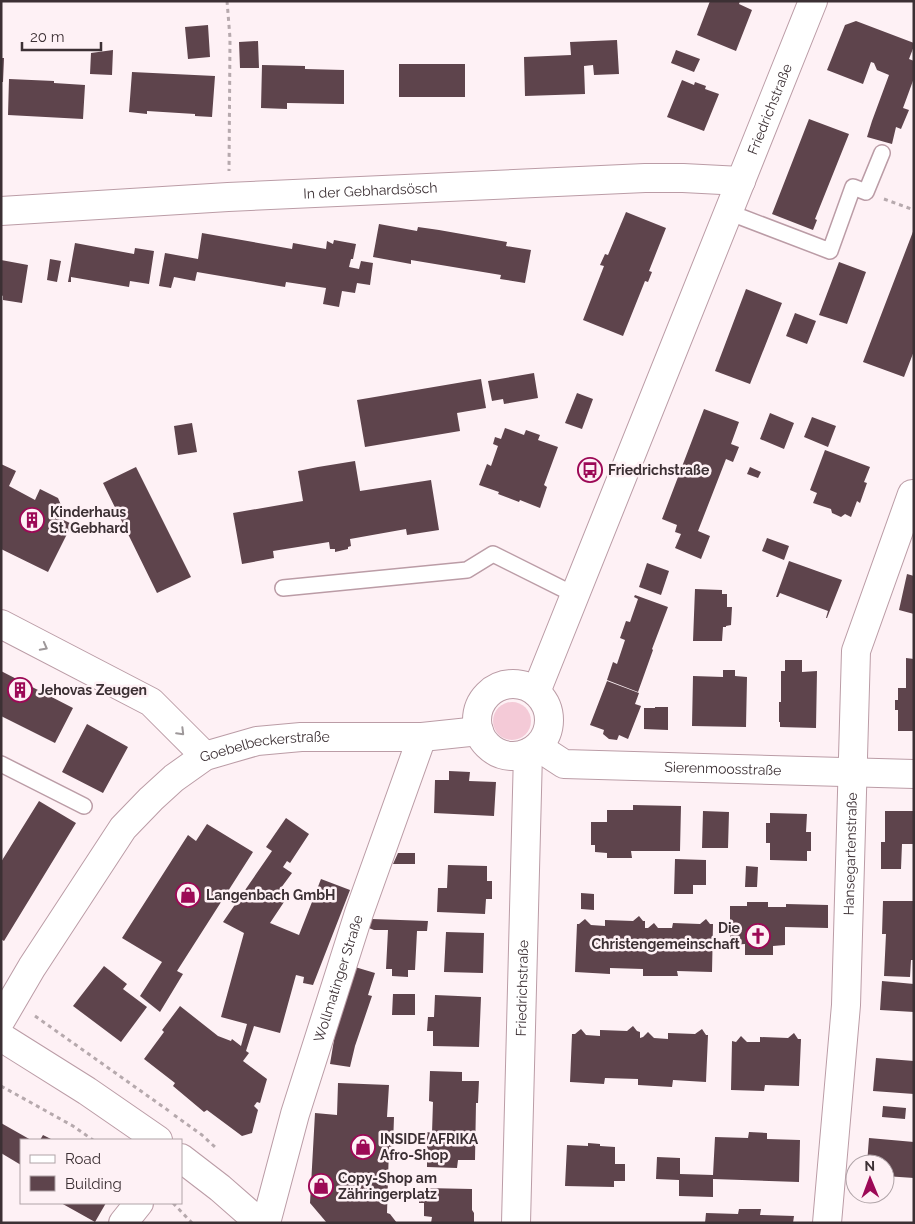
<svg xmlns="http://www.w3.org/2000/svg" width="915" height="1224" viewBox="0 0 915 1224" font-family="Raleway,sans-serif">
<rect width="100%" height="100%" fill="#fef1f5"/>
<!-- green -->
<path fill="#f4cad7" d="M493 721a19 19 0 1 1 38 0a19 19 0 1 1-38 0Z"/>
<!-- building -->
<path fill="#5e444c" d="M710,1H740L739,4L752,10L736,51L697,35Z
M856,21L914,43V46L909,59L914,61V78L903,108L909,110L901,129L896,127L892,144L867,137L872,121L889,75L877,70L874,63L871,62L863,84L827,70L845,25Z
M208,25L210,57L188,59L185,27Z
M617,40L619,74L594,75L593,65L584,66L585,94L525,96L524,57L571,55L570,42Z
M258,41L259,68H240L239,42Z
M113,50L112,75L90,74L91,53Z
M676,50L700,59L694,72L671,63Z
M1,58H4L3,82H1Z
M399,64H465V97H399Z
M262,65L305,66V69L344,70V104L287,103V109L261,108Z
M132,72L215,76L212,117L195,116V114L147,111V114L129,112Z
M9,79L54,81V83L85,85L83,119L8,115Z
M682,80L694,85L695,82L706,86L705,89L719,94L704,131L667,117Z
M809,119L849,134L815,219L817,220L813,230L772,214Z
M626,212L666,228L649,271L652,272L648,282L645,281L623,336L583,320L604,266L600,265L605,254L608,255Z
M379,224L417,231L418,227L439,230L507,242L506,246L531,250L525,283L500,279L501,275L411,260V264L373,257Z
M914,229V351L904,377L863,362Z
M202,233L292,249L293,243L326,249L327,241L333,244L334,240L356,244L353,259H351L349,267L359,269L361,261L373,263L370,285L357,283L355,293L342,291L339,307L323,304L326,288L286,282L285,287L197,272L195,281L174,277L171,288L159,286L165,253L198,259Z
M75,243L134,254L135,248L154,251L149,284L130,281L129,287L71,277V282H68Z
M50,259L61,261L57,282L47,280Z
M1,260L28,265L22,303L3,300V296L1,295Z
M839,262L866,272L847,324L819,315Z
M746,289L782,303L750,384L715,371Z
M795,313L816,321L807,344L786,336Z
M534,373L538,398L504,404L503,399L492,401L488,381Z
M481,379L486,408L457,413L460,431L365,447L357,400Z
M577,393L593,399L582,429L565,423Z
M704,409L739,422L731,444L739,447L733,462L726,459L698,531L710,536L701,559L675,548L681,534L675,532L677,525L662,519Z
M770,413L794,423L784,449L760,439Z
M812,417L836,426L828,447L804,437Z
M192,423L197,452L178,455L174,426Z
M505,428L524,435L526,430L540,435L538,440L558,447L544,485L547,487L540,508L520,500L519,502L498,494L499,492L479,485L487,464L491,466L498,446L493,444L495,437L501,439Z
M825,450L870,467L864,482L867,483L860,503L857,501L851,517L845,514L841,517L832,513L831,509L813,503L817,493L810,490Z
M355,461L360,491L431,480L439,530L407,535L406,529L350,539L351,546L348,547V549L335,552V549H330L329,542L273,551L274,558L242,564L233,513L303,501L298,471L318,467Z
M1,464L16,471L9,486L35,500L40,489L58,498L61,505L55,516L72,524L48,572L1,549Z
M136,467L191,577L157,593L103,483Z
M750,467L761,472L758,478L747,474Z
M767,538L789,546L784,560L762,551Z
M789,561L842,580L827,618H826L828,611L780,593L778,597H776Z
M647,563L669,571L661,595L639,587Z
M907,574L914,576V614L899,610Z
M695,589L722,590V594H727V607H732L731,625L726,626V627H723L722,641H693Z
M635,595L668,607L652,649L653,650L638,692L607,680L613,662L617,664L625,640L620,638L626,621L630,622L638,599L634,597Z
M906,658L914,659V731H898V710H895V700H898V688H906Z
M785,660H802V672L817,671L816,728L780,727V722H779V702H781V671H785Z
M723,670H735V676L747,677L746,727L692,726L693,676L723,677Z
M1,671L73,708L55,743L1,716Z
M607,681L639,693L635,704L641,706L628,739L619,735L617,740L609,739L603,734L604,730L590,725Z
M655,707H668V730L644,729V708H655Z
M87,724L128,747L103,793L62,772Z
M449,771L470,772L469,781L496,782L494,816L434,813L435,780H449Z
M39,801L76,823L4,941L1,939V862Z
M633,805L681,806L680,851H631L632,858H607V853L595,852V845H591V822H607V810H633Z
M703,811L729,812L728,848H702Z
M885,811H914V844H902L901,869H881V842H885Z
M770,813L807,814L806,832H811V851H807V861L770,860V843H766V823H770Z
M286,818L309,834L290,863L287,861L283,867L292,873L275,896L284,902L270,923L299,935L321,879L350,890L313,985L303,983L304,977L296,975L280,1033L254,1026L246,1051L249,1053L243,1061L267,1079L260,1103L257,1102L254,1106L258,1110L252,1133L242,1136L207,1110L204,1112L173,1086L175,1083L144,1059L164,1032L162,1030L180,1006L218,1036L231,1041L232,1039L241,1046L247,1024L221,1017L244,933L223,922L272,851L266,847Z
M207,824L253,852L177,971L183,974L160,1012L140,996L162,962L122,938L188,835L196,841Z
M398,853H415V864H393Z
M675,859L706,860V885H693V894H674Z
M448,865L487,866V881H492V899H486L485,914L437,912L438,888H447Z
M746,866L758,867L757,887H745Z
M581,893L594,894V910L581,909Z
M883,901H914V960H911L910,977L884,976L886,934H882Z
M747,902H768V907H786V904L828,905V928L785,927V945L773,946V955H745V944L730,945V906H747Z
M639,916L643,921H645V928H648L654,923L658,928H672L673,923L700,924L706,919L710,924H713L712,972L677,971L678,976H643V969L610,968V974L575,972L577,924H579L585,919L591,925L605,926V920L633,921Z
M372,919L428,921L427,931H417L415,970H408V977L392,976V969H386L388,930H374L369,928Z
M446,932L484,933L483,973L444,972Z
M104,966L127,984L123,989L147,1007L121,1042L73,1006Z
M355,967L375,973L368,995L372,996L355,1046L350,1067L330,1064L337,1022Z
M882,981L914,984V1012L880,1010Z
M393,994H415V1015H392Z
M435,995L481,997L479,1047L433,1046V1031H427L428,1017H434Z
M633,1026L637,1031L640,1032V1038L643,1037L648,1032L654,1038L668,1039V1033L695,1034L702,1029L706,1035H708L706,1082L673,1080L672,1087L638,1085V1079L605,1078L604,1084L570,1082L572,1034H575L581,1029L586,1035L600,1036V1030L627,1031Z
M794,1033L798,1039H801L799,1086L765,1085L764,1091L731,1090L732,1041L736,1042L741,1036L747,1042H760V1037L788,1038Z
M876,1058L914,1061V1094L873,1091Z
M430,1071L462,1072V1081H479L478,1103H476L475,1160H458L457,1168L427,1167V1132L432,1133L433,1102L429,1101Z
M338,1083L389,1085L387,1117H394L393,1146L389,1147L387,1213L390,1214L397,1223H327L310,1203L315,1113L337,1115Z
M883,1106L906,1108L905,1119L882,1117Z
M1,1123L31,1140H21V1165L1,1153Z
M749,1132L767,1133V1139L800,1140L799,1182L713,1179V1197L679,1196V1180L656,1179L657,1157L680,1158V1174L713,1175L715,1137L748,1138Z
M43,1135L53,1140H40Z
M869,1138L914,1142V1178L885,1176V1164H867Z
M588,1143L600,1144V1146L615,1147V1164H625V1181H614V1187L565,1186L567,1145L588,1146Z
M425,1188L472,1189V1210L474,1213V1223H431L432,1217L424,1216V1203H419V1191H425Z
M61,1203H106L95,1222Z
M739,1209H761L760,1215L794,1216L793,1223H705L706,1213L738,1214Z"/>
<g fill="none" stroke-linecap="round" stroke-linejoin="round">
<defs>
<path id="service" d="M728,212L830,251L853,187L866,192L882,153
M283,588L467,570L493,554L575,595
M1,764L84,806"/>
<g id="minor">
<path id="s1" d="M1,211L228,197L645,178H683L741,181"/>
<path d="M1,624L151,702L205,756"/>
<circle cx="513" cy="720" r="36"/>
<path id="s2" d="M536,692L813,1"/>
<path id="s3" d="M538,747L564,764L914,774"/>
<path id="s4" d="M1,1020L32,967L123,828L151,799L174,778L205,756L257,741L301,737H422L479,731"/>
<path d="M123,1223L139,1203"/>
<path id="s5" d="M266,1223L295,1114L359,913L422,737"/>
<path id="s6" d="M516,1223L528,753"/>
<path id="s7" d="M827,1223L846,1005L856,651L912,494H914"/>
</g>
<path id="secondary" d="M1,1037L87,1091L158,1140
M181,1158L220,1188L260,1223"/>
</defs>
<!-- service casing -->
<use href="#service" stroke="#bb9ca6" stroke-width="18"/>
<!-- minor casing -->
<use href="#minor" stroke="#bb9ca6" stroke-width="30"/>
<!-- secondary casing -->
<use href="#secondary" stroke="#bb9ca6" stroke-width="30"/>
<!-- path -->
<path stroke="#b6a9ad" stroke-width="3" stroke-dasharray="4 4" stroke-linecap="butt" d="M227,1L230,38L229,171
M884,199L914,210
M35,1016L169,1111
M1,1086L73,1126L93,1140
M174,1115L202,1135L216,1148
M173,1203L192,1223"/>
<!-- service -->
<use href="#service" stroke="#fff" stroke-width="15"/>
<!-- minor -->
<use href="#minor" stroke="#fff" stroke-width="28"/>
<!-- secondary -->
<use href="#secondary" stroke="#fff" stroke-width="28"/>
</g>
<!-- one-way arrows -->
<defs><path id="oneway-chevron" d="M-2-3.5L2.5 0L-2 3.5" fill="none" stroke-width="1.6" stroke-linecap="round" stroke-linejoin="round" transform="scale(1.25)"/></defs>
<g stroke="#9e989a">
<use href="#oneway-chevron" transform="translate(44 647) rotate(28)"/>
<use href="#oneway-chevron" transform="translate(181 732) rotate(45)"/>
</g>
<!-- icons -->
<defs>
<symbol id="bus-ring" viewBox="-11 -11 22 22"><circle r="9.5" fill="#fef1f5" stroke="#9c0956" stroke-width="1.5"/><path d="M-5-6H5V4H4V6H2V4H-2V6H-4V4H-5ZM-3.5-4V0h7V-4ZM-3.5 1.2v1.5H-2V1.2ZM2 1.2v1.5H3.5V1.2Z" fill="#9c0956"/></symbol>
<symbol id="building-ring" viewBox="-11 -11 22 22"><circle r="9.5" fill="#fef1f5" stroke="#9c0956" stroke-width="1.5"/><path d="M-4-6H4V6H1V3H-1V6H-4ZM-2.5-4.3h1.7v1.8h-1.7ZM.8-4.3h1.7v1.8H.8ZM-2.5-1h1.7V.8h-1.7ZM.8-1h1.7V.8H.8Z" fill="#9c0956"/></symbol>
<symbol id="shop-ring" viewBox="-11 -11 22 22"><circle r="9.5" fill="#fef1f5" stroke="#9c0956" stroke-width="1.5"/><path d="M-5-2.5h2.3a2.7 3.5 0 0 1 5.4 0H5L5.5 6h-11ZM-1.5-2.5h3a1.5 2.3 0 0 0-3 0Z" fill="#9c0956"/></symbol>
<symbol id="church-ring" viewBox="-11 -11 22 22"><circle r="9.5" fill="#fef1f5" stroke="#9c0956" stroke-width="1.5"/><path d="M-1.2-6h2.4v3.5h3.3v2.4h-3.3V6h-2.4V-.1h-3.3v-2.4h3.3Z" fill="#9c0956"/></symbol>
</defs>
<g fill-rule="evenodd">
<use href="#bus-ring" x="576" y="456" width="28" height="28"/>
<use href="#building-ring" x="18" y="506" width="28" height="28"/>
<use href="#building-ring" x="6" y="676" width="28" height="28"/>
<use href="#shop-ring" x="174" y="881" width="28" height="28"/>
<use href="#church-ring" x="744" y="922" width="28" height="28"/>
<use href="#shop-ring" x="349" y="1133" width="28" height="28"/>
<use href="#shop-ring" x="307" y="1172" width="28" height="28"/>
</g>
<g text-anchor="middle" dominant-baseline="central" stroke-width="5" stroke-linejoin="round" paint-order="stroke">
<!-- street labels -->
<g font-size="14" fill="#3c3034" stroke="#fef1f5">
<text stroke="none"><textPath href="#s2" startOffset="628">Friedrichstraße</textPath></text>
<text stroke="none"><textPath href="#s1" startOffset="370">In der Gebhardsösch</textPath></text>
<text stroke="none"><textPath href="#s4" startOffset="398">Goebelbeckerstraße</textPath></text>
<text stroke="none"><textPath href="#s3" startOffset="190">Sierenmoosstraße</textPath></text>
<text stroke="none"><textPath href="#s7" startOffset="370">Hansegartenstraße</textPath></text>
<text stroke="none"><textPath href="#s5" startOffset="255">Wollmatinger Straße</textPath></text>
<text stroke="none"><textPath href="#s6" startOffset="235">Friedrichstraße</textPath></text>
</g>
<!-- poi labels -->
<g font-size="14" font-weight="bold" fill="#3c3034" stroke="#fef1f5" text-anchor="start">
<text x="608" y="470">Friedrichstraße</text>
<text x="50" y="512">Kinderhaus<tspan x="50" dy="16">St. Gebhard</tspan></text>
<text x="38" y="690">Jehovas Zeugen</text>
<text x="206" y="895">Langenbach GmbH</text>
<text x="740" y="928" text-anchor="end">Die<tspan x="740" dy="16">Christengemeinschaft</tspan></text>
<text x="380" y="1139">INSIDE AFRIKA<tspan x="380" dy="16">Afro-Shop</tspan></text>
<text x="338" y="1178">Copy-Shop am<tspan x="338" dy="16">Zähringerplatz</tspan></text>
</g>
</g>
<!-- border -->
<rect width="915" height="1224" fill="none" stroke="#3c3034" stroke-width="5"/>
<!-- legend -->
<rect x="20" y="1139" width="162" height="65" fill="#fef1f5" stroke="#b0a4a8"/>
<rect x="30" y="1155" width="25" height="8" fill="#ffffff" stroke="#b0a4a8"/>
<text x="65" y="1164" font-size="15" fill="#3c3034">Road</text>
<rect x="30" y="1176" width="25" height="15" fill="#5e444c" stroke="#b0a4a8"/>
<text x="65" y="1189" font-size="15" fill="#3c3034">Building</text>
<!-- north arrow -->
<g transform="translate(870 1179) rotate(359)"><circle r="24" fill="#fef1f5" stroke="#b0a4a8"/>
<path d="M0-4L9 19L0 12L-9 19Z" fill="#9c0956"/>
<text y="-8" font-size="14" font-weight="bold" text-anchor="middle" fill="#3c3034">N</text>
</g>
<!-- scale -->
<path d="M22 42v8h79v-8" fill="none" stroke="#3c3034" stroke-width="2.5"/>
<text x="30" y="42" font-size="15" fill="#3c3034" stroke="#fef1f5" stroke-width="4" paint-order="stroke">20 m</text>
</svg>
